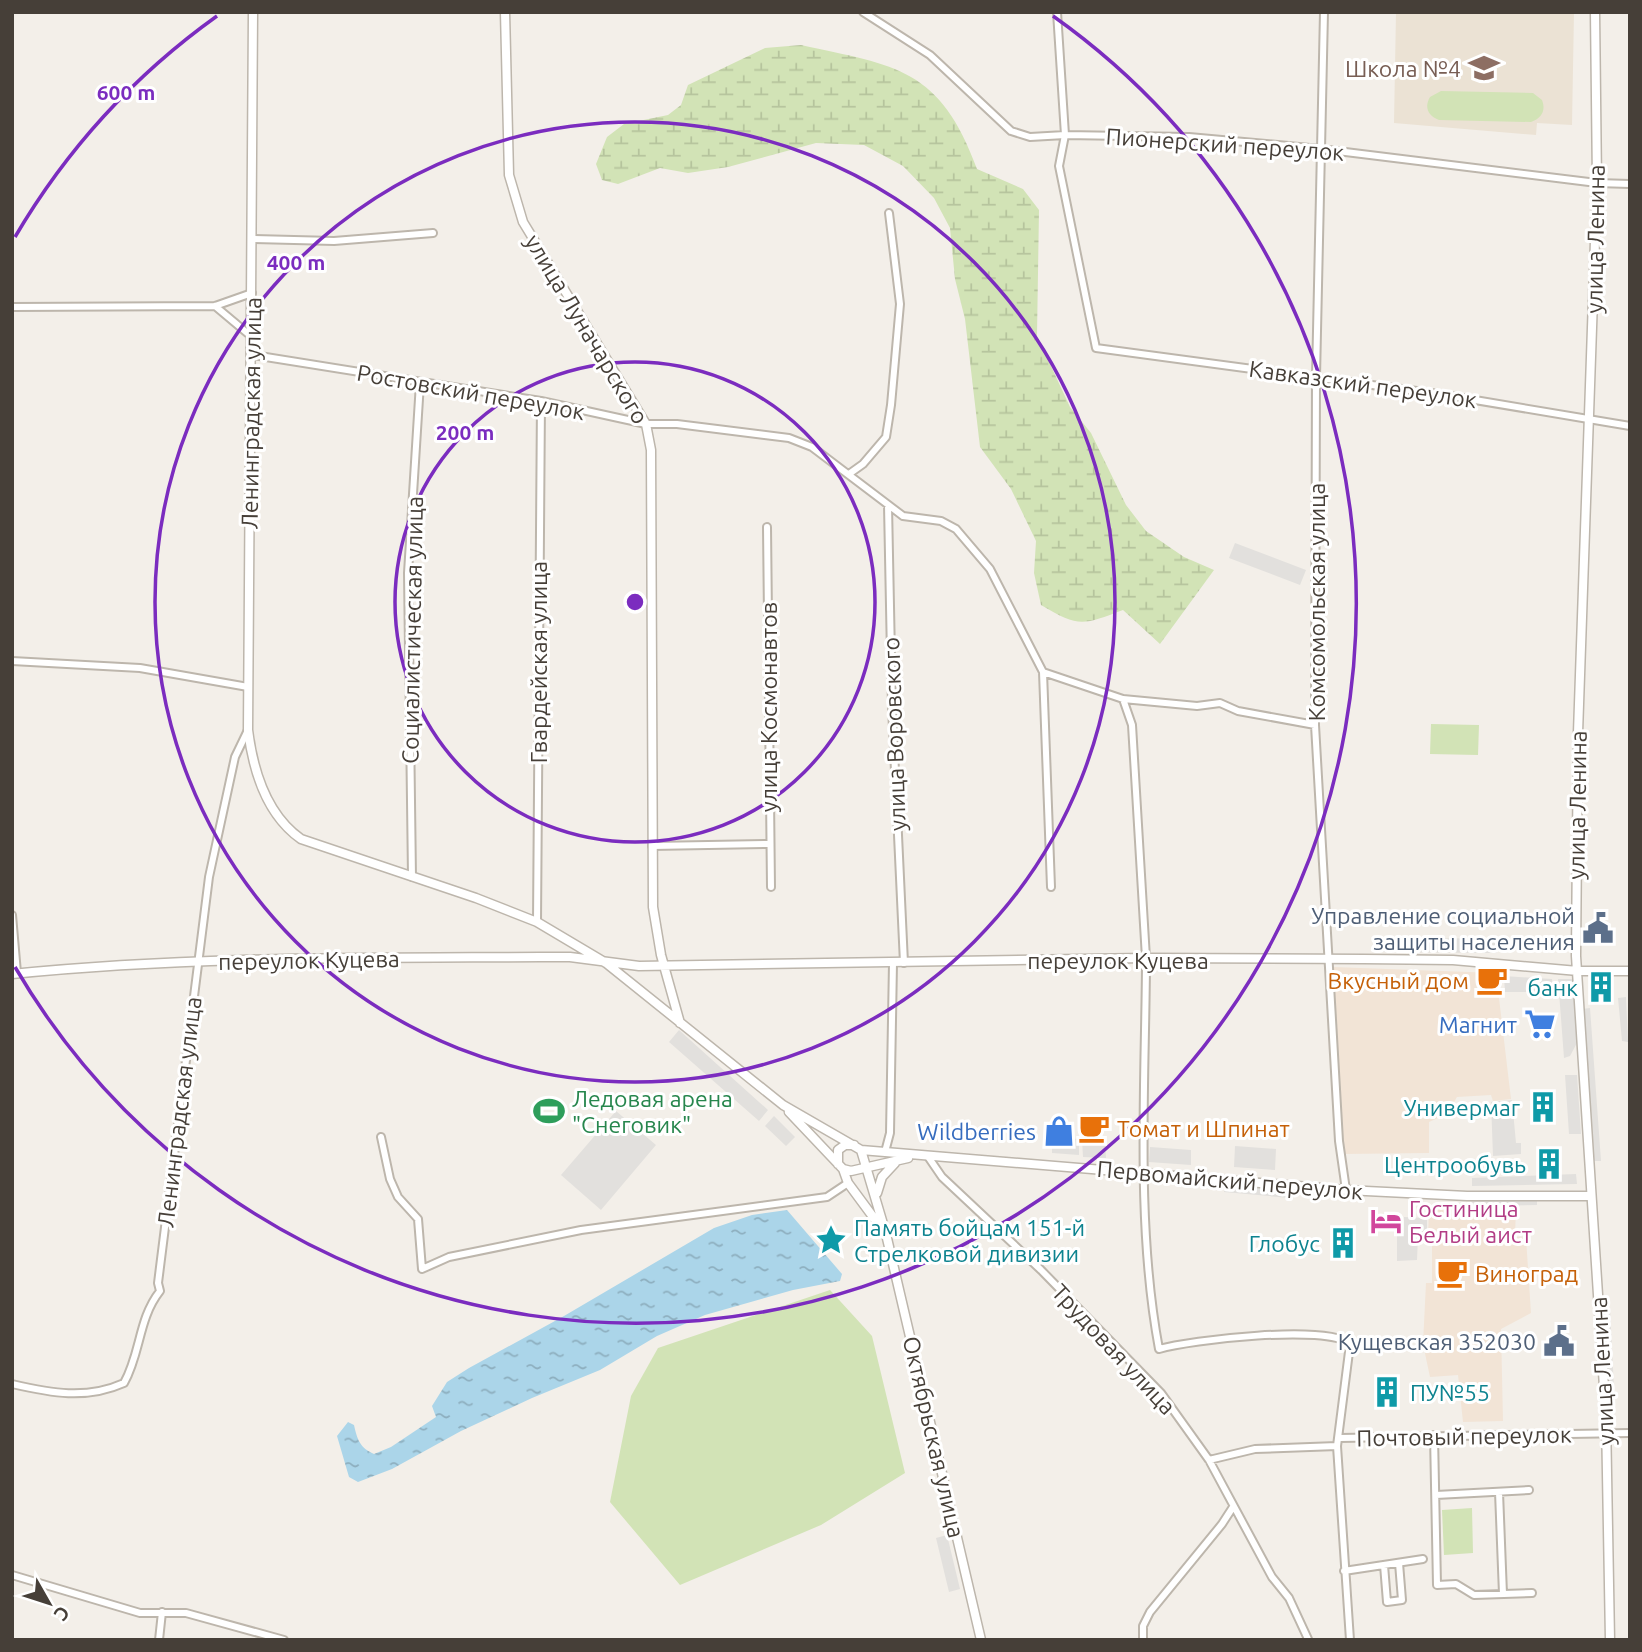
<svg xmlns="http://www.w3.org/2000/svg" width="1642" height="1652" viewBox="0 0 1642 1652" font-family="Ubuntu,sans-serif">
<defs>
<pattern id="wetland-marsh" width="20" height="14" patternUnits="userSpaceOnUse" patternTransform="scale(1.75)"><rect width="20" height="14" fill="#d2e3b6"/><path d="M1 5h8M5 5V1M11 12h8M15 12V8" fill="none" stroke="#b6c49d"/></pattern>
<pattern id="water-ripples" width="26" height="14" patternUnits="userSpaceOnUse" patternTransform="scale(1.75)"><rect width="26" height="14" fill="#abd5e9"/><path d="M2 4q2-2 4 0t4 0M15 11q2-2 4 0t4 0" fill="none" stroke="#8daebe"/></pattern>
</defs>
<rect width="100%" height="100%" fill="#f3efe9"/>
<!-- commercial -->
<path fill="#f2e4d6" d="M1333,967L1496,973L1511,1099L1493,1101L1491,1095L1457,1097L1447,1114L1429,1122V1153L1344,1154Z
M1516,1207L1515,1237L1526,1238L1531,1313L1501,1329L1503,1421L1463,1422L1458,1375L1430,1377L1423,1344L1426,1283H1432V1239L1428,1238L1429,1209Z"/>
<!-- education -->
<path fill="#ebe2d4" d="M1396,12H1574L1572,125L1537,123L1536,135L1394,123Z"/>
<!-- green -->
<path fill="#d2e3b6" d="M1441,91L1533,93L1542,100C1546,110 1542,118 1531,122L1439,120C1428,116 1424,107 1430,97Z
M1431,724L1479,725L1478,755L1430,754Z
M830,1290L872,1336L905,1473L821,1525L680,1585L610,1502L631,1396L658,1348Z
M1472,1508L1473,1553L1444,1555L1442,1510Z"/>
<!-- wetland -->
<path fill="url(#wetland-marsh)" d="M801,45C897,66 940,68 977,169L1023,189L1039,210L1037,336L1070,407L1091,433L1126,505L1146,531L1184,557L1214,570L1160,644L1123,610C1083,625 1079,628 1041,605L1034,573L1036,541L1011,489L980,447L965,319L955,279L950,228L934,198L903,166L864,145L816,143L728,167L688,173L660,168L618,184L602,180L596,164L607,137L624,124L668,115L681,105L688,85L765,48Z"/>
<!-- parking -->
<path fill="#e2e0dd" d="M1235,543L1306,570L1300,585L1229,558Z
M1497,938V953L1373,952L1374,939Z
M1504,976L1552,979L1553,992H1505Z
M1558,979H1573L1577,1043L1570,1056L1564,1058Z
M1626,997L1628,1042L1622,1041L1618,998Z
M1590,1008L1601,1161H1593L1582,1009Z
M679,1030L768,1110L759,1121L669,1042Z
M1565,1075H1577L1581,1134H1569Z
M1512,1100L1516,1143H1521V1154L1493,1156L1491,1102Z
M616,1111L656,1145L601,1210L561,1175Z
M774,1116L795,1137L786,1146L765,1126Z
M1052,1137L1079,1139V1155L1052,1153Z
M1082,1140L1105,1141L1106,1158L1083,1157Z
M1235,1146L1276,1149L1275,1170L1234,1167Z
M1150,1147L1191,1150V1165L1149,1162Z
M1576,1174L1577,1184L1472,1186V1178Z
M1225,1183L1291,1189L1290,1198L1224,1192Z
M1471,1199H1537V1205L1472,1206Z
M1404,1217L1427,1218V1237H1418L1417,1260L1397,1261V1232L1404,1233Z
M1604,1308H1610L1615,1409H1609Z
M947,1535L960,1589L949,1592L936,1538Z"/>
<!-- water -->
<path fill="url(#water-ripples)" d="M787,1210L842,1274L840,1281L793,1290L705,1315L657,1336L600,1370L532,1398L461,1431L392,1469L358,1482L349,1477L337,1436L348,1422L354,1425C357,1439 360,1448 374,1454L391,1447L436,1417L432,1406L447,1382L469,1368L564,1316L714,1228L752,1215Z"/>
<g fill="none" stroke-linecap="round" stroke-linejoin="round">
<defs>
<path id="minor" d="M863,12L930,55L1011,131L1030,137L1065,135L1189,137L1321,149L1597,183L1630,184
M1057,12L1065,135L1059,166L1096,348L1439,394L1630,426
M1324,12L1316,377L1315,725L1339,1141L1346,1190
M253,239L334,241L433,233
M215,306L252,337
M12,307L215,306L252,293
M253,355L541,401L646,424H677L789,438L812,447L903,516L941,521L956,529L990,569L1043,672L1123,699L1197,706L1220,703L1238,711L1315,725
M849,474L863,464L886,437L891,405L900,304L889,213
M888,505L892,707L904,963
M767,527L771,887
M12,661L140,668L248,687
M1043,672L1051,887
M1123,699L1132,725L1146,958
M652,846L769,844
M412,877L408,573L420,383
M12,915L17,973
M537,922L541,401
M1146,966C1145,1091 1136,1226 1159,1349C1190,1340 1327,1324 1350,1344L1337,1446L1350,1640
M381,1137L390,1179L398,1197L418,1219L422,1269L449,1257L581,1230L827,1197L848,1183
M885,1152L890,1133L893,963
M929,1158L942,1177L1041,1270L1161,1393L1209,1460L1272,1577L1289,1598L1308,1639
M12,1384C51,1393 86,1400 124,1383C141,1353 138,1319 160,1291L158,1283L209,877L235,757L248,730
M1434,1435L1437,1585L1456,1584L1474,1595L1532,1593
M1340,1438L1630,1433
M1209,1460L1255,1449L1337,1446
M1499,1492L1503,1594
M1436,1495L1529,1490
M1384,1565L1387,1602L1402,1600L1399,1563
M1344,1571L1423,1559
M12,1575L140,1613H186L284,1640
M159,1640L162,1612
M1143,1640V1626L1150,1612L1222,1524L1233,1507"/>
<path id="tertiary" d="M253,12L248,730C253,770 267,815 301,839L476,898L537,922L606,963L783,1105L861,1150L886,1234L981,1640
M505,12L509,175L523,222L646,424L651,450L653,907L661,955L680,1023
M1595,12L1597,183L1578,733L1576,956L1606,1418L1610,1640
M12,974C188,956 365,958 541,957H570L639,966L1146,958L1364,959L1453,960L1578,971H1630
M789,1112L843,1169L851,1171L908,1158
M861,1150L1346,1190L1467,1196H1591
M838,1164V1150L845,1145H854
M843,1169L848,1183L882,1229
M877,1193L882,1177L895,1163"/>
</defs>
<!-- minor casing -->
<use href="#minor" stroke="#bdb6ac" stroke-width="10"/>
<!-- tertiary casing -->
<use href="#tertiary" stroke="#bdb6ac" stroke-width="11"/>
<!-- minor -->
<use href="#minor" stroke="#fff" stroke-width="6"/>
<!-- tertiary -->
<use href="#tertiary" stroke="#fff" stroke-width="8"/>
</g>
<!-- distance rings -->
<g fill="none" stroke="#7b2cbf" stroke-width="3.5">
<circle cx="635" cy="602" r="240"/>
<circle cx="635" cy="602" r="480"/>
<path d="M15 237A720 720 0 0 1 217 16M1053 16A720 720 0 1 1 15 967"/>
</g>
<!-- icons -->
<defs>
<symbol id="school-bare" viewBox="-9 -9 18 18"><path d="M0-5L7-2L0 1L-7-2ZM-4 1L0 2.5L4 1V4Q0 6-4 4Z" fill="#8d6e63" stroke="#fff" stroke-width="2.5" paint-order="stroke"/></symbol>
<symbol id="civic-bare" viewBox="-9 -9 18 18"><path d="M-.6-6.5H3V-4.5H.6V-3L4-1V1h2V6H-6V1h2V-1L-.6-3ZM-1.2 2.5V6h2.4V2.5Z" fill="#5c6f8a" stroke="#fff" stroke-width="2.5" paint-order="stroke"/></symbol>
<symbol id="cafe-bare" viewBox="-9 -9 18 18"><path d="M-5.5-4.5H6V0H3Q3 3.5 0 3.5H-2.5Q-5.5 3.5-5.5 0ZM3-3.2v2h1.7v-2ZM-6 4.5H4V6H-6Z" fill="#e8710a" stroke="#fff" stroke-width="2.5" paint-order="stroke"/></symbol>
<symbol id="building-bare" viewBox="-9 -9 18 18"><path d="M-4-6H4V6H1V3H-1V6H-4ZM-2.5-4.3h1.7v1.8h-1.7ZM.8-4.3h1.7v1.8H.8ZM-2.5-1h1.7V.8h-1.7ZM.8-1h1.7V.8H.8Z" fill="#0f9aa8" stroke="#fff" stroke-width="2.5" paint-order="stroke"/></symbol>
<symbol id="supermarket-bare" viewBox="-9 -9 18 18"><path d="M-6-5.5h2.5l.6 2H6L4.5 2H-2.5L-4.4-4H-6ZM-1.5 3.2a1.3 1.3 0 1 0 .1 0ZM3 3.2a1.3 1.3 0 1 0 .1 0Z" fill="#3f7fe0" stroke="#fff" stroke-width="2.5" paint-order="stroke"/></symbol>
<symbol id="stadium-bare" viewBox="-9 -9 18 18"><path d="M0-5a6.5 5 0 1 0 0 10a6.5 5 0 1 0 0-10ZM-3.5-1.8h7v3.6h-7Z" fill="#2e9e5b" stroke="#fff" stroke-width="2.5" paint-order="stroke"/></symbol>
<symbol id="shop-bare" viewBox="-9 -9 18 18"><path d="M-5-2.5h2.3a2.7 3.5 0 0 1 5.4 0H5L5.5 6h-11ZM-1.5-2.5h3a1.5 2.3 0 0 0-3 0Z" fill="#3f7fe0" stroke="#fff" stroke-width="2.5" paint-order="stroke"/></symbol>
<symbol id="hotel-bare" viewBox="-9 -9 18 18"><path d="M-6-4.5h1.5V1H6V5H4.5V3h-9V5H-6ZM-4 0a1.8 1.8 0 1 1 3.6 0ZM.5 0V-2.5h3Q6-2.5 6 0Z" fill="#d1479c" stroke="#fff" stroke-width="2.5" paint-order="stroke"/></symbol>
<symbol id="sight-bare" viewBox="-9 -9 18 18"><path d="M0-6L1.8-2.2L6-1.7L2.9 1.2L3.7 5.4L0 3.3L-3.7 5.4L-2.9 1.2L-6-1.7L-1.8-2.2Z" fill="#0f9aa8" stroke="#fff" stroke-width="2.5" paint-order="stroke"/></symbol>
</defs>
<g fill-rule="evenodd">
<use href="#school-bare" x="1462" y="46" width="44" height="44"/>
<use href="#civic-bare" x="1576" y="906" width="44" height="44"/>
<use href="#cafe-bare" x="1470" y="958" width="44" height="44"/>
<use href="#building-bare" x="1579" y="965" width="44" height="44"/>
<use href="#supermarket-bare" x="1518" y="1002" width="44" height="44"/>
<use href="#building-bare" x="1521" y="1085" width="44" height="44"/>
<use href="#stadium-bare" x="527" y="1089" width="44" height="44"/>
<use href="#cafe-bare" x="1072" y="1106" width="44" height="44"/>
<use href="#shop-bare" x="1037" y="1109" width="44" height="44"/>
<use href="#building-bare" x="1527" y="1142" width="44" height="44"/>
<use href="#hotel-bare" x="1364" y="1199" width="44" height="44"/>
<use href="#sight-bare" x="809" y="1218" width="44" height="44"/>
<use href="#building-bare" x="1321" y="1221" width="44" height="44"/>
<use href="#cafe-bare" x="1430" y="1251" width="44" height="44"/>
<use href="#civic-bare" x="1537" y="1319" width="44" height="44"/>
<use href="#building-bare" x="1365" y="1370" width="44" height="44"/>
</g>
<g text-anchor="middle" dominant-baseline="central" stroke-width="6" stroke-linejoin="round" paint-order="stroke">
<!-- education labels -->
<g font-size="23" fill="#785e54" stroke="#fff" text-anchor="end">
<text x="1461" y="68">Школа №4</text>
</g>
<!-- street labels -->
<g font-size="23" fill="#463f38" stroke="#fff">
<text transform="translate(1225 144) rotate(4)">Пионерский переулок</text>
<text transform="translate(1595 239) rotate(-89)">улица Ленина</text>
<text transform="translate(587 329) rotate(59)">улица Луначарского</text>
<text transform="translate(1363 384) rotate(8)">Кавказский переулок</text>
<text transform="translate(471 392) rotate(10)">Ростовский переулок</text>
<text transform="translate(251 413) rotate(-89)">Ленинградская улица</text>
<text transform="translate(1316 602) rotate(-90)">Комсомольская улица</text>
<text transform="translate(412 630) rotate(-89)">Социалистическая улица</text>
<text transform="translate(538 662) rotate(-90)">Гвардейская улица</text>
<text transform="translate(768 707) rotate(-90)">улица Космонавтов</text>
<text transform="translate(894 734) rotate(-92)">улица Воровского</text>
<text transform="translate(1577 805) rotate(-89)">улица Ленина</text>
<text transform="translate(309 960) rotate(-1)">переулок Куцева</text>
<text x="1118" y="960">переулок Куцева</text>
<text transform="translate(179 1112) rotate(-83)">Ленинградская улица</text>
<text transform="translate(1230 1180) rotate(5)">Первомайский переулок</text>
<text transform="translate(1114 1349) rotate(47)">Трудовая улица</text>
<text transform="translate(1602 1371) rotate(-93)">улица Ленина</text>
<text transform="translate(1464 1436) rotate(-1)">Почтовый переулок</text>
<text transform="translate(934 1437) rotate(77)">Октябрьская улица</text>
</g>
<!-- service labels -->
<g font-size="23" fill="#4e5e75" stroke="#fff" text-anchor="end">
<text x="1575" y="915">Управление социальной<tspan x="1575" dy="26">защиты населения</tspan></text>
<text x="1536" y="1341">Кущевская 352030</text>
</g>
<!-- food labels -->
<g font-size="23" fill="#c56008" stroke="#fff" text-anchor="start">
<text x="1469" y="980" text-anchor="end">Вкусный дом</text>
<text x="1117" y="1128">Томат и Шпинат</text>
<text x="1475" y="1273">Виноград</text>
</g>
<!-- culture labels -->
<g font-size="23" fill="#0d838f" stroke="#fff" text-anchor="end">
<text x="1578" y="987">банк</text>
<text x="1520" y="1107">Универмаг</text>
<text x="1526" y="1164">Центрообувь</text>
<text x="854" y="1227" text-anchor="start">Память бойцам 151-й<tspan x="854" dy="26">Стрелковой дивизии</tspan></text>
<text x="1320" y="1243">Глобус</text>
<text x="1410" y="1392" text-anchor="start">ПУ№55</text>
</g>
<!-- shop labels -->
<g font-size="23" fill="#366cbe" stroke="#fff" text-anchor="end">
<text x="1517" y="1024">Магнит</text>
<text x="1036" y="1131">Wildberries</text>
</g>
<!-- leisure labels -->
<g font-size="23" fill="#27864d" stroke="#fff" text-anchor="start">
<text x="572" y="1098">Ледовая арена<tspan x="572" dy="26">"Снеговик"</tspan></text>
</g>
<!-- hotel labels -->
<g font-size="23" fill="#b23c85" stroke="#fff" text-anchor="start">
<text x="1409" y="1208">Гостиница<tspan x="1409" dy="26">Белый аист</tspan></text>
</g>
</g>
<circle cx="635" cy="602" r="10" fill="#7b2cbf" stroke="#fff" stroke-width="3.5"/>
<g font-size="21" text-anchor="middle" font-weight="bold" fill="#7b2cbf" stroke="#fff" stroke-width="6" stroke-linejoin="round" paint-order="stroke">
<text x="126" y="100">600 m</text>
<text x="296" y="270">400 m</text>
<text x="465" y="440">200 m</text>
</g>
<!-- border -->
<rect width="1642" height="1652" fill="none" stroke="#463f38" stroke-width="28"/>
<!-- north arrow -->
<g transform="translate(49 1603) rotate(129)" stroke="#ffffff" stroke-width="5" paint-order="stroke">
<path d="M0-5L12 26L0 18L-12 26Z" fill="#463f38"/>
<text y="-10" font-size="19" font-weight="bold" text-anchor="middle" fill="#463f38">С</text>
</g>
</svg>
